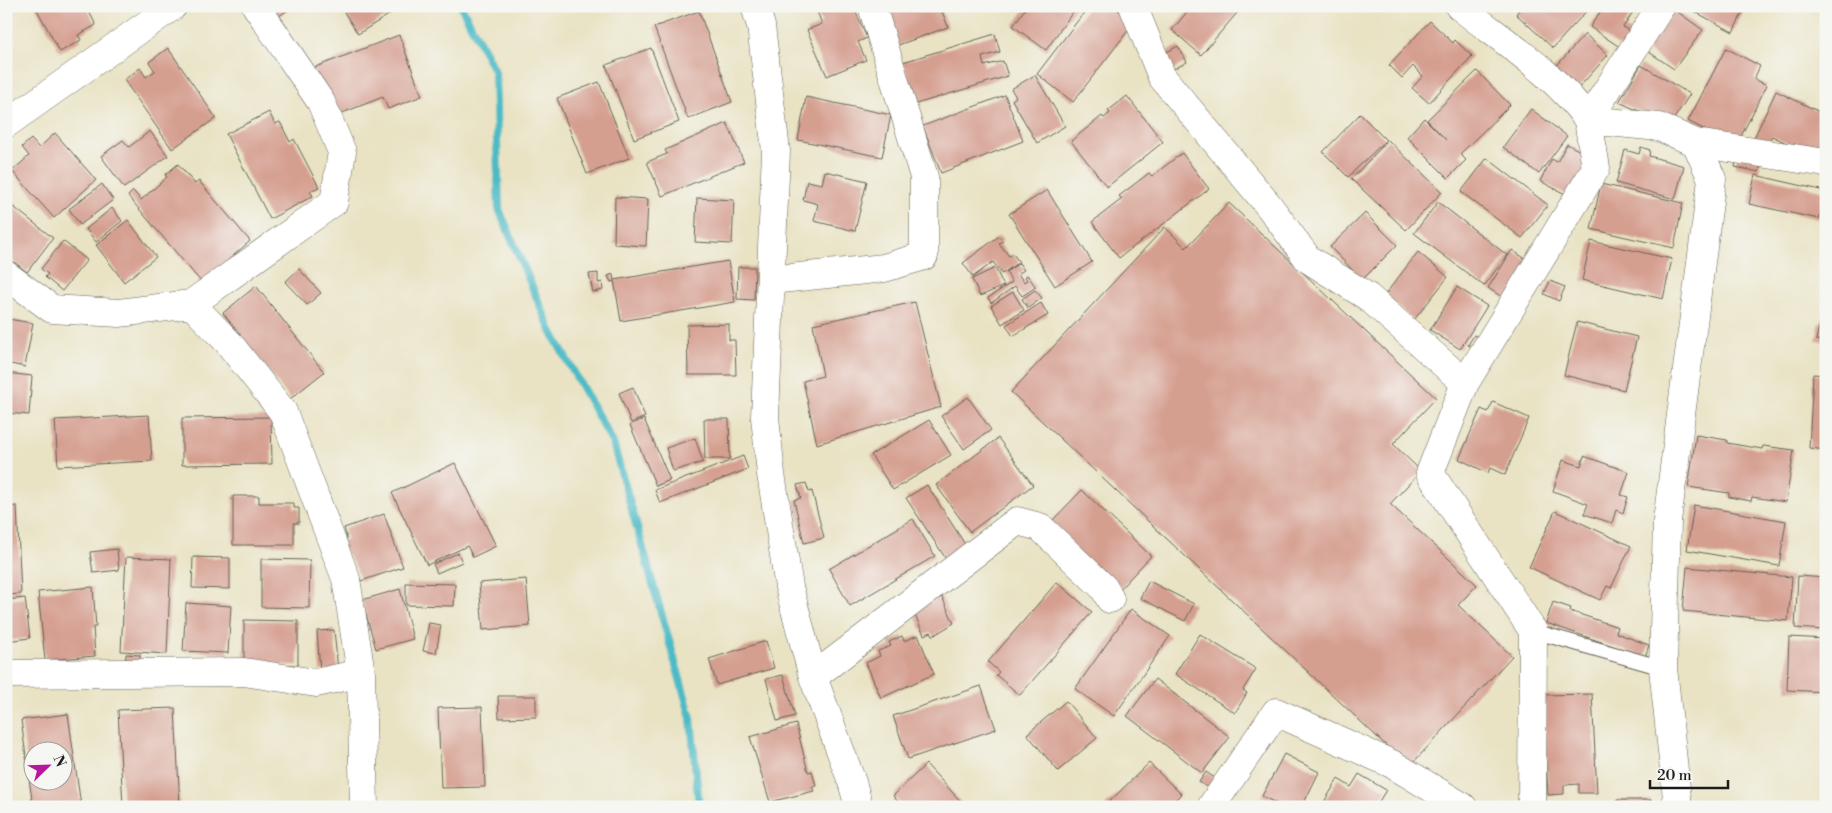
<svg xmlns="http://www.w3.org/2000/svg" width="1832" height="813" viewBox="0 0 1832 813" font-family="'Libre Bodoni',serif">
<rect width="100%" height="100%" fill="#f6f6f2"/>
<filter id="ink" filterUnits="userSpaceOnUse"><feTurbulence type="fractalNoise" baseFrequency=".02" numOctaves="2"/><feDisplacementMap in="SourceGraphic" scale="10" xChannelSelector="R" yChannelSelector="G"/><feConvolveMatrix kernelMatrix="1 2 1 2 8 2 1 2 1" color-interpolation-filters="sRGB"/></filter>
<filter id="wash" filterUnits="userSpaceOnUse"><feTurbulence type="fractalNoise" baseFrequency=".0096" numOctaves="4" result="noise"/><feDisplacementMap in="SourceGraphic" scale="20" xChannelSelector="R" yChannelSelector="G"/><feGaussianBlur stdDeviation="1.12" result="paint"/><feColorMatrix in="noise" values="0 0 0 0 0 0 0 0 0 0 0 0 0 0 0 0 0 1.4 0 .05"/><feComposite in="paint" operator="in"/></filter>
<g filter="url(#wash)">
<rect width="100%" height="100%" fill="#e9e3c4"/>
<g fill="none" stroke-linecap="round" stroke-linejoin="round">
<!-- stream -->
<path stroke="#4dbbc6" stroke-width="8" d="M461,6L495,72L499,209L551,331L613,443L691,718L699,807"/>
</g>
<g id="blocks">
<!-- building -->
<path fill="#d59f90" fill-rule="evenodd" d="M35,6H86L96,25L78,35L81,40L60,52Z
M265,6H294L273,20Z
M340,6H396L398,9L358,34Z
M815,6H853L867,38L858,42L866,60L827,76L807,30L822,24Z
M899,6H940L948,27L890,48L878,14Z
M1027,6H1077L1046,50L1013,26Z
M1089,6H1113L1134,23L1073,102L1037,74Z
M1192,6H1243L1201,55L1172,30Z
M1522,6H1591L1553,48L1516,14Z
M1604,6H1637L1623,27L1634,34L1624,50L1590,27Z
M1684,6H1746L1733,32Z
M1675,10L1703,30L1674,69L1646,50Z
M699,11L732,102L688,119L654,27Z
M1430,21L1453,43L1455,40L1472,56L1429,103L1412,88L1423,76L1413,66L1402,78L1389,65Z
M995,34L1000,52L982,57L984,66L1003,61L1008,76L916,104L903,62Z
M1585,34L1608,55L1575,92L1552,71Z
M399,35L422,96L388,109L383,97L332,117L313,68Z
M1178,46L1187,62L1170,71L1161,55Z
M168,48L216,118L172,149L124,80L140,68L146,77L155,71L149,62Z
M651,48L679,122L634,139L606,65Z
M1726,48L1760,66L1754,79L1767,85L1736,146L1688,121Z
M1641,65L1690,94L1670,125L1619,102Z
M1477,71L1510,105L1460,154L1466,160L1448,178L1407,137L1424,118L1446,140L1427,120Z
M1035,75L1065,126L1037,143L1012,100L1016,97L1011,89Z
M599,82L629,158L587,174L557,98Z
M1776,91L1826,115V153L1820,159L1772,136L1766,148L1752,142Z
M1005,95L1023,141L941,173L923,126Z
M1127,96L1163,142L1107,187L1071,141L1102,116L1104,118L1110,113L1108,111Z
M806,97L891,115L882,157L798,140Z
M1531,109L1567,136L1539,174L1503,147Z
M269,112L275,124L280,122L290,142L294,139L319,187L310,191L313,196L270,219L226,134Z
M1360,114L1386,140L1348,177L1323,152Z
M727,123L744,162L662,196L647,162L667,154L665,150Z
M150,131L168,156L124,188L101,156L123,140L129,147Z
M55,133L96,180L54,218L12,171L29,156L22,147L31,139L39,148Z
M1388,140L1442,192L1406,230L1351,179Z
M1567,144L1592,157L1571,197L1540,181L1552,159L1557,162Z
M1641,147L1650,150L1649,156L1684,166L1675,199L1616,183L1625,150L1639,154Z
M1738,152L1763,157L1759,172L1735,167Z
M1182,153L1209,189L1119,258L1092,222L1122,199L1119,196L1149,173L1152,176Z
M1487,158L1548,205L1522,238L1461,192Z
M178,164L195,184L199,181L250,241L202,283L128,196L133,191L141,200L167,177L165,175Z
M825,171L867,181L855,231L814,221L818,204L803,200L807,181L822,184Z
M1755,175L1825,191L1819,219L1749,204Z
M102,184L113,200L80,225L69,209Z
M1601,184L1683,203L1674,248L1591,229Z
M1047,190L1092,262L1055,286L1009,214Z
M615,197L648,199L646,246L614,244Z
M697,198L734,200L732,244L695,242Z
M6,201L53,238L27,272L6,256Z
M1438,202L1507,255L1484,286L1414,233Z
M1229,203L1436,398L1393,444L1421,471L1390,504L1477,585L1458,605L1512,656L1409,767L1011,392L1165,227L1186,248Z
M112,208L122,221L96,242L86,229Z
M1365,213L1397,245L1362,280L1330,247Z
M128,220L156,257L124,282L96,245Z
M999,236L1003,241L999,243L1009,256L1013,254L1019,262L1002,274L993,262L973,277L963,263Z
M63,241L87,260L62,291L45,277L48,274L41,269Z
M1591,241L1672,259L1663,299L1582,280Z
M1512,250L1532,263L1510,302L1488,288Z
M1418,252L1448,277L1414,320L1384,296Z
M728,261L735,302L621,321L614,280Z
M1019,263L1024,270L1018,274L1024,282L1027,280L1025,277L1027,275L1036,287L1022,296L1015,286L991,303L988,298L1012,282L1006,272Z
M738,267H755L754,300L737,299Z
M995,268L1004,286L980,296L972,279Z
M299,269L321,293L307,305L285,282Z
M598,273V283L602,282L603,290L593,292L589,274Z
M613,274L614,281L611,282L608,276Z
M1550,281L1565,287L1559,301L1544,294Z
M256,286L324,372L290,399L223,313Z
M1457,287L1487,306L1460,349L1430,330Z
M1035,290L1042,298L1028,308L1022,299Z
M1013,292L1024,310L1002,324L991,306Z
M915,302L941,407L817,444L803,381L823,376L813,324Z
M1041,303L1048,315L1013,336L1006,325Z
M8,319L33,323L25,367L6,363Z
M1577,322L1637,337L1624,390L1564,375Z
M1820,322L1826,323V342L1816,340Z
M729,324V340H735L736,375H688L687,325Z
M1474,335L1487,342L1481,352L1468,345Z
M6,373L32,376L29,415L6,413Z
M1813,374L1826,375V450L1809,448Z
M633,387L645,417L631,423L619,393Z
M968,397L991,430L964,449L941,416Z
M1493,402L1529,418L1505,475L1490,468L1488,473L1459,459L1481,409L1488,412Z
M149,415L152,461L58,466L55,420Z
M271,417L272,464L182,465V418Z
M644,419L670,480L656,486L630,425Z
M704,419H729L730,459H705Z
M929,420L951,455L893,490L871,455Z
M1696,435L1727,440V443L1762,449L1763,446L1794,450L1786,502L1752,497L1751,501L1729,497V493L1688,487Z
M695,438L703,462L673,471L666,448Z
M998,438L1033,485L970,532L936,485Z
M743,456L748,469L660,503L655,490Z
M1584,456L1629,472L1621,495L1628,497L1623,513L1616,510L1612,523L1584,514L1588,504L1553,491L1563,460L1581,466Z
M455,463L496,546L473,557L467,546L427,565L392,493Z
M806,483L809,492L812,491L824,538L804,543L794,500L801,498L797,485Z
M927,485L968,549L948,562L906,498Z
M1082,490L1151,556L1117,592L1048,525Z
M233,496H259V503H294V508H299V523H294V545H233Z
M1694,505L1786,521L1779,566L1687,550Z
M17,506L21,594L6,595V507Z
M1555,511L1631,546L1611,588L1607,586L1600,600L1529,567Z
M384,514L403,567L361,581L356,568L339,542L347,539L344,528Z
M913,519L935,556L850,606L829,569Z
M117,549L119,570L93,573L90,552Z
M458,553L462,562L437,573L433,564Z
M126,557L171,559L167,654L121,651Z
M193,557L230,558V589L192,588Z
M261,559L310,560L309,608L261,607Z
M1687,567L1792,577L1788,621L1683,611Z
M1798,576L1826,578L1824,630L1795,628Z
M526,579L530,626L483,630L479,583Z
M1149,581L1194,604L1185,621L1140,598Z
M1057,582L1092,612L1020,695L996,675L999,672L988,662Z
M406,583L455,584L454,606L406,605Z
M93,587L96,627H93L95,656L45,660L38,592Z
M400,589L413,639L376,649L362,600Z
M942,597L954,623L933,636L931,632L924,635L913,611Z
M25,598L30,638L6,641V600Z
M1553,602L1571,608L1570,611L1618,627L1616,633L1649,645L1645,657L1546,623Z
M186,603L231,606L228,653L183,651Z
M1131,609L1170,636L1114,716L1075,689Z
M244,620L298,621V665H244Z
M429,623L441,625L436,653L423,651Z
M334,630L338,670L320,671L317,631Z
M1200,634L1256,669L1243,690L1247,693L1235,713L1175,674Z
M918,635L934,674L881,698L866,663L880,656L878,651L891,646L889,642L902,636L904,641Z
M1789,637L1826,639V692L1787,690Z
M766,641L774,668L717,685L709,659Z
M126,654L140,655V669L125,668Z
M783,675L795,716L777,721L766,679Z
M1155,679L1230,737L1202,773L1127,716Z
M981,686L996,729L908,759L893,716Z
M1592,694L1597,793H1579V784L1564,785V794L1548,795L1543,695Z
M498,696H536V717L499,718Z
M1066,701L1097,738L1058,771L1027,734Z
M482,707L485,787L441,788L438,708Z
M175,708L180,807H123L118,710Z
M68,714L81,806L33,807L21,720ZM32,750H62V780H32Z
M796,724L808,772L812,771L816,786L812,787L814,791L770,802L750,737Z
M1284,754L1319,772L1302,807H1283L1262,796Z
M1149,763L1181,794L1168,807H1104Z
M926,764L966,807H903L893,796Z
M1206,772L1219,781L1213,791L1199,782Z
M1359,774L1386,790L1378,803L1384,807H1321L1338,779L1351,787Z
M1617,800H1651V807H1617Z
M455,803V807H409V804Z"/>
</g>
</g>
<g filter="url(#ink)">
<use href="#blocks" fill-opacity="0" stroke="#646257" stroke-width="1"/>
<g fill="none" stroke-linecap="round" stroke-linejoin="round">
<defs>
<path id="service" d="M1533,631L1663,668"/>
<path id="minor" d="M755,6L761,26L776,151L765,417L771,474L789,587L813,677L852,782L859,807
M1133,6L1162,77L1269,206L1308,259L1368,297L1465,383
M1459,6C1503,41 1556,74 1588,120L1659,127L1696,143L1712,179L1667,521L1663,668L1678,807
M6,124L173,6
M1696,143L1826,163
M6,275L52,309L119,313L191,304L334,202L342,152L321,102L256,6
M771,280L884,268L924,256V177L872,6
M191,304L228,342L283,412L346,579L361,673L364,807
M6,674L244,672L316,683L361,673
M813,677L1017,521L1040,527L1104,588L1110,599
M1211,807L1276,712L1392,764L1463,807
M1532,807L1533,631L1430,473L1465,383L1596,168L1588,120L1661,6"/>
</defs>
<!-- service casing -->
<use href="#service" stroke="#646257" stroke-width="16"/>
<!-- minor casing -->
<use href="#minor" stroke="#646257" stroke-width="29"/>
<!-- service -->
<use href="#service" stroke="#fff" stroke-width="14"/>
<!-- minor -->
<use href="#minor" stroke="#fff" stroke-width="28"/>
</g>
</g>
<!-- margin -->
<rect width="1832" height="813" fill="none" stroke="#f6f6f2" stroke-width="25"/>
<!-- north arrow -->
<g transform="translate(48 766) rotate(67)"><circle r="24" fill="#f6f6f2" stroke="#9f9f9c"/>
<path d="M0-4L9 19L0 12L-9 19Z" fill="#b5179e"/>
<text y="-8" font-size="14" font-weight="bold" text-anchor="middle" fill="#1c1c1c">N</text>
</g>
<!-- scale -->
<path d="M1650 780v8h78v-8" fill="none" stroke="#1c1c1c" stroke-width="2.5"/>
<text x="1657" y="780" font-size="15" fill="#1c1c1c" stroke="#f6f6f2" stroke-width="4" paint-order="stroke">20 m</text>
</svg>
